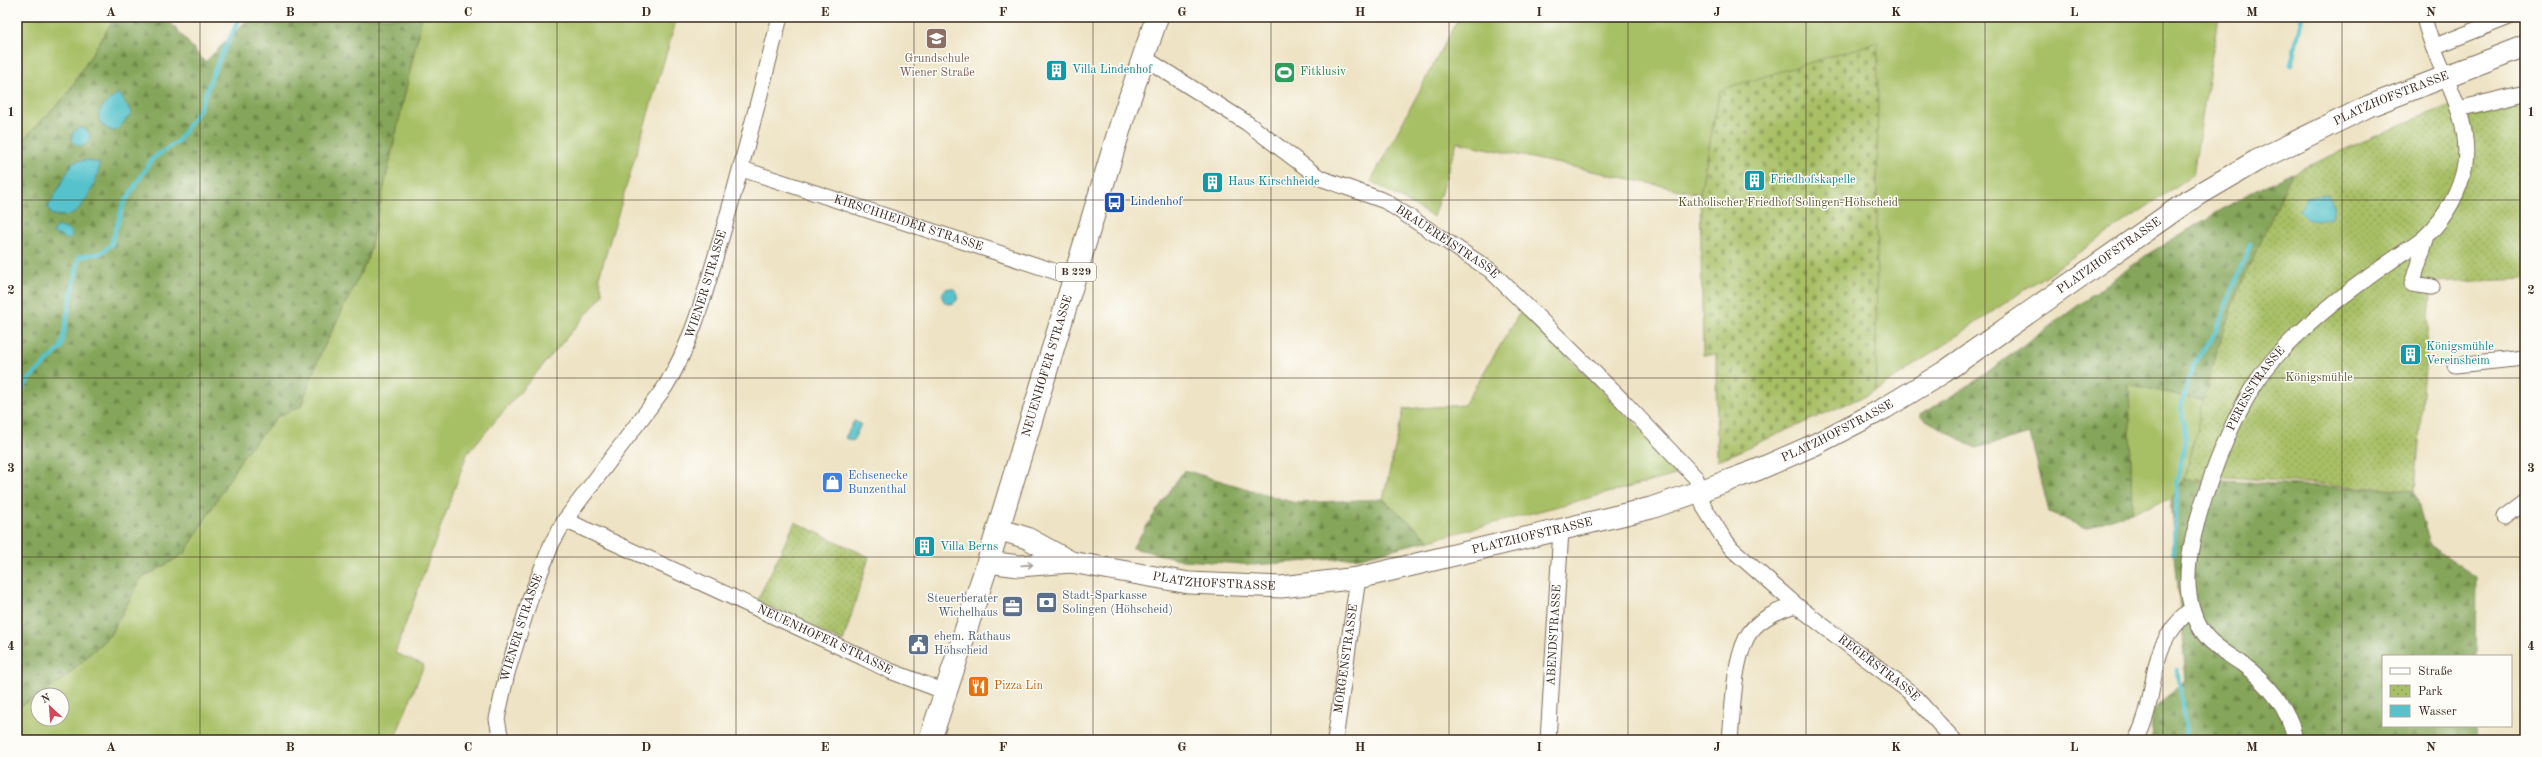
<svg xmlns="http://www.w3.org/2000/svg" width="2542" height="757" viewBox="0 0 2542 757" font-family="'Old Standard TT',serif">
<defs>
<pattern id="forest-firs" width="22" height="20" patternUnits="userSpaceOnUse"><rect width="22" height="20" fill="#85a65a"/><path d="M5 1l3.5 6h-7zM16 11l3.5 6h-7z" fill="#6e874a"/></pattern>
<pattern id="cemetery-stones" width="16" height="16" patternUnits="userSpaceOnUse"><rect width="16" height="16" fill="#a7bf65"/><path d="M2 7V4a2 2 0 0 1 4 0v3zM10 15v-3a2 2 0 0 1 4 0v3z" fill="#899b53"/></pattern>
<pattern id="park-dots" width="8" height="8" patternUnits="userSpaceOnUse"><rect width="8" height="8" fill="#a7bf65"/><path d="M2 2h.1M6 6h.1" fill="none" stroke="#899b53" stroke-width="1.8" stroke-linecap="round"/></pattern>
</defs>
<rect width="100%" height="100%" fill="#fdfcf7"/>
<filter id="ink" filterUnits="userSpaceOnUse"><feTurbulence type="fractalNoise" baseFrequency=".025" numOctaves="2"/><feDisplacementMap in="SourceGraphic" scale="8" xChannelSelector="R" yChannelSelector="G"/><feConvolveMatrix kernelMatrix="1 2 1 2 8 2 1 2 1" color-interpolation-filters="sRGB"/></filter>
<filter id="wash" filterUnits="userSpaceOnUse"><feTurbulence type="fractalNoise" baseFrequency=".012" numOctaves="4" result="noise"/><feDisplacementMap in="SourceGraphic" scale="16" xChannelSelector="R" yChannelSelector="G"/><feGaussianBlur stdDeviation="0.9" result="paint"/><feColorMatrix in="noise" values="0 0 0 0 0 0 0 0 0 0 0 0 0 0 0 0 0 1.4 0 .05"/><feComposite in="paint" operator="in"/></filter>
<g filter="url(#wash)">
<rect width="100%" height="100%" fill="#eee3c5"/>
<!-- grass -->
<path fill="#a7bf65" stroke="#717442" d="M17,17H115L66,96L17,146Z
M422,17L677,18L599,277L603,295L467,454L395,653L424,665L394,740H17V708L38,696V719H62V695H39L61,681L110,635L141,579L185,553L243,456L277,417L301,406L320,355L368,258Z
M1459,17H2218L2193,175L1876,391L1877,128L1720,90L1700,194L1457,142L1433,217L1371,181Z
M1521,311L1679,467L1683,473L1430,540L1383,499L1404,409L1464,405Z
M2129,384L2204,401L2184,479L2170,499L2132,512Z"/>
<!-- forest -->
<path fill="url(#forest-firs)" stroke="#60683c" d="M115,17H166L205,62L250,17H422L368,258L320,355L301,406L277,417L243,456L185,553L141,579L110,635L61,681L17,708V146L66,96Z
M2292,173L2240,287L2215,356L2204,401L2129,384L2132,512L2086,528L2049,512L2030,434L1976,448L1919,416L1974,382L2148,254L2246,195Z
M1184,470L1295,503L1383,499L1430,540L1360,557L1255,565L1183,560L1132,548Z
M2184,479L2415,491L2430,545L2477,577L2476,656H2383V726H2476L2475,740H2151L2153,711L2186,679L2170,499Z"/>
<!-- cemetery -->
<path fill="url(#cemetery-stones)" stroke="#717442" d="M1878,42L1876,391L1717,461L1716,355H1703L1700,194L1720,90Z"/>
<!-- park -->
<path fill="url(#park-dots)" stroke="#717442" d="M2525,94V279L2432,283L2415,491L2213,476L2196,480L2184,479L2215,356L2240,287L2292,173L2400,125L2448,106L2476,114Z
M795,522L869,557L843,642L757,601Z"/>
<!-- water -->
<path fill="#56c3cc" stroke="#487675" d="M119,93L132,113L116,131C105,131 93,119 102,108C106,102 113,98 119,93Z
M72 137a9 9 0 1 1 18 0a9 9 0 1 1-18 0Z
M86,160L99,163C101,175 84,209 72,214C65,217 58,216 51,214L48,207L73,162Z
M2328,194L2334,205L2332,217C2319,220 2309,223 2299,212L2307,198Z
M56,226L70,230L72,236L68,240L53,233Z
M942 296a8 8 0 1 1 16 0a8 8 0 1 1-16 0Z
M854,421L861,424L853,441L845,438Z"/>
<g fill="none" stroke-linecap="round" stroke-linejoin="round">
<!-- stream -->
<path stroke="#56c3cc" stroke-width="4.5" d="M2291,65L2302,17
M17,400L29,379L61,348L79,257L101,253L111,245L123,205L152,159L178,141L200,108L215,69L240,17
M2174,553L2176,485L2186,440L2181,405L2195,362L2214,335L2250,245
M2177,670L2187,740"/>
</g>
</g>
<g filter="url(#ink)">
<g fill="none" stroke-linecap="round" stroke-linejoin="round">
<defs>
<g id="minor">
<path d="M2433,47L2509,17"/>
<path id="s1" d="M1143,57L1247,123L1320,178L1385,201L1490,270L1622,400L1696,478L1704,507L1722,536L1732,549L1796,605"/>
<path d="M2458,109L2525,93"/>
<path id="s2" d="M742,169L1075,278"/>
<path d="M2427,236L2412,284L2432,287"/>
<path d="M2455,365L2525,358"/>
<path d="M2505,517L2525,502"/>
<path id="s3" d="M565,520L862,657L890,671L946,692"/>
<path id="s4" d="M501,740L497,719L507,673L531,596L552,543L565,520L665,387C690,347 703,300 716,255C740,176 759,97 780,17"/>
<path id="s5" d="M1335,740L1358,578"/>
<path id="s6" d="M1548,740L1561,530"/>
<path id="s7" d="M1730,740C1733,710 1733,666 1746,639C1754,621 1778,610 1796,605L1911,693L1954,740"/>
<path d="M2136,740C2162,692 2141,650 2192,609"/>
<path id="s8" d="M2295,740C2290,708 2266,681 2241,663C2229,655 2215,647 2206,636C2195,623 2188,600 2188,583C2186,530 2228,425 2257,381C2276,352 2307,325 2334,303C2353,288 2374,273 2394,259C2404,251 2417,245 2426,236C2446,218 2461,189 2465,164C2472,111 2434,66 2424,17"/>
</g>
<g id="secondary">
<path d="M998,529L1027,538L1071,562"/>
<path id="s9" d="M988,562L1019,566L1071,562L1189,583L1281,587L1358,578L1651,508L1700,491L1757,470L1814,445L1885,408L1944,372L2188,201L2256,161L2369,106L2525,46"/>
</g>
<g id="primary">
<path id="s10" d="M930,740L988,562L1122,121L1157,17"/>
</g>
</defs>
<!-- minor casing -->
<use href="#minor" stroke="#7a6b58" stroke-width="17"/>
<!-- secondary casing -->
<use href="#secondary" stroke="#7a6b58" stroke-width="23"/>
<!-- primary casing -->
<use href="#primary" stroke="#7a6b58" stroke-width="24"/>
<!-- minor -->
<use href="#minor" stroke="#fff" stroke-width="15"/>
<!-- secondary -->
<use href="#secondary" stroke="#fff" stroke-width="21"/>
<!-- primary -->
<use href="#primary" stroke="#fff" stroke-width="22"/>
</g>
<!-- one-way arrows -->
<defs><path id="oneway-shaft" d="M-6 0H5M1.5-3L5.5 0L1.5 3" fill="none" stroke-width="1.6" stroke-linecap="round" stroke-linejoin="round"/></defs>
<use stroke="#a79f9a" href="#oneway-shaft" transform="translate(1027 565) rotate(-4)"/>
</g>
<!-- grid -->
<path fill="none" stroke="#3b2a1e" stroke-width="1" stroke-opacity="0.55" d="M200,17V740M379,17V740M557,17V740M736,17V740M914,17V740M1093,17V740M1271,17V740M1449,17V740M1628,17V740M1806,17V740M1985,17V740M2163,17V740M2342,17V740M17,200H2525M17,378H2525M17,557H2525"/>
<!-- icons -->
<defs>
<symbol id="school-square" viewBox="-11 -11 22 22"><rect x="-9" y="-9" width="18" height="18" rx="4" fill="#8d6e63" stroke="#fdfcf7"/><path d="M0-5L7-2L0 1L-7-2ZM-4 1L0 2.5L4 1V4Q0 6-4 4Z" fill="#fff"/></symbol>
<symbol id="building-square" viewBox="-11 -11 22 22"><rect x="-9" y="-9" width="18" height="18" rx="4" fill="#0f9aa8" stroke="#fdfcf7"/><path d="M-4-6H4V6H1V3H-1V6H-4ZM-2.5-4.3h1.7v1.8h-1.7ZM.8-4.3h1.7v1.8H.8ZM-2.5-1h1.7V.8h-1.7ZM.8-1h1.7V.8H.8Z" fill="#fff"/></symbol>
<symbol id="stadium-square" viewBox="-11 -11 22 22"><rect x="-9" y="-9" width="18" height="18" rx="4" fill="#2e9e5b" stroke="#fdfcf7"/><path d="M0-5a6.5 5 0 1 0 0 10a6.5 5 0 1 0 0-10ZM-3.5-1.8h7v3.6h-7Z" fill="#fff"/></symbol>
<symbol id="bus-square" viewBox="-11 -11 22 22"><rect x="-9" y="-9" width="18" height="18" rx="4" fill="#1a4fb4" stroke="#fdfcf7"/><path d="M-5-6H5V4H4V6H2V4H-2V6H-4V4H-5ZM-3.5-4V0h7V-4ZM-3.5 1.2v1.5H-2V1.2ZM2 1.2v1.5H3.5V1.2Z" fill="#fff"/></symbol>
<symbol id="shop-square" viewBox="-11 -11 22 22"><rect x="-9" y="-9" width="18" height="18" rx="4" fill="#3f7fe0" stroke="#fdfcf7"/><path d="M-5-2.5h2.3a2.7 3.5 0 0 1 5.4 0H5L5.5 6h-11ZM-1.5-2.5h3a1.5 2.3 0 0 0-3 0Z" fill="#fff"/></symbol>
<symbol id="bank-square" viewBox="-11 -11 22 22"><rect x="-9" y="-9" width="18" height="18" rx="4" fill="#5c6f8a" stroke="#fdfcf7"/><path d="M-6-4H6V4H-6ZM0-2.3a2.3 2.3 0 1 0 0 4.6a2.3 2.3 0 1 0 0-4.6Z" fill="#fff"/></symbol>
<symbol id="office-square" viewBox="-11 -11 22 22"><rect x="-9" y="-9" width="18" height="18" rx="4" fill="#5c6f8a" stroke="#fdfcf7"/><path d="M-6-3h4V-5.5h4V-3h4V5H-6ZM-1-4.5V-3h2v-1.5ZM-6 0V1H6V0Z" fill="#fff"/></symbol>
<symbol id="civic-square" viewBox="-11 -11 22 22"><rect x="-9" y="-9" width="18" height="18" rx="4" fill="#5c6f8a" stroke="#fdfcf7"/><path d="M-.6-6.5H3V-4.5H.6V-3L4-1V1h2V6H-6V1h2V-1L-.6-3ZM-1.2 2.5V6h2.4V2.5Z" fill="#fff"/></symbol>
<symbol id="restaurant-square" viewBox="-11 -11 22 22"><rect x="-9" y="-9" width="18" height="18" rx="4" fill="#e8710a" stroke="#fdfcf7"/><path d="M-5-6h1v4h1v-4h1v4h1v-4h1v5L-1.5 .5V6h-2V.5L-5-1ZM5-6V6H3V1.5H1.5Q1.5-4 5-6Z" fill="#fff"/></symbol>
</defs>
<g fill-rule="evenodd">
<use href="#school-square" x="924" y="26" width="25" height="25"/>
<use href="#building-square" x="1044" y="58" width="25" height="25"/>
<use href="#stadium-square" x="1272" y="60" width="25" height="25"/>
<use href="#building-square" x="1742" y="168" width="25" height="25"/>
<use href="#building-square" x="1200" y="170" width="25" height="25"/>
<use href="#bus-square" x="1102" y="190" width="25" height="25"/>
<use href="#building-square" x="2398" y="342" width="25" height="25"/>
<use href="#shop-square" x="820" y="470" width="25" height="25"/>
<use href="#building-square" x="912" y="534" width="25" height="25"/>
<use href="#bank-square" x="1034" y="590" width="25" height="25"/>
<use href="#office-square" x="1000" y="594" width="25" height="25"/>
<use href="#civic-square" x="906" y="632" width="25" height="25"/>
<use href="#restaurant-square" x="966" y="674" width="25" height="25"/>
</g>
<g text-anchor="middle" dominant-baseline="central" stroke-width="3" stroke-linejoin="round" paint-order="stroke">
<!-- shield labels -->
<rect fill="#fdfcf7" stroke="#75695f" stroke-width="1" x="1056" y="263" width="40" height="18" rx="3"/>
<g font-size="11" font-weight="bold" fill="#3b2a1e">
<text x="1076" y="272">B 229</text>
</g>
<!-- education labels -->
<g font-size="12" fill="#785e54" stroke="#fdfcf7">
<text x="937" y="59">Grundschule<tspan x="937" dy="14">Wiener Straße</tspan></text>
</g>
<!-- culture labels -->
<g font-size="12" fill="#0d838f" stroke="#fdfcf7" text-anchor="start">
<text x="1072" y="70">Villa Lindenhof</text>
<text x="1770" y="180">Friedhofskapelle</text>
<text x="1228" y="182">Haus Kirschheide</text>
<text x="2426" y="347">Königsmühle<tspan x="2426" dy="14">Vereinsheim</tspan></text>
<text x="940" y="547">Villa Berns</text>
</g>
<!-- leisure labels -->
<g font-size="12" fill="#27864d" stroke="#fdfcf7" text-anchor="start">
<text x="1300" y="72">Fitklusiv</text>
</g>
<!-- street labels -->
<g font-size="12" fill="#3b2a1e" stroke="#fdfcf7">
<text stroke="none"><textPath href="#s9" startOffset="1524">PLATZHOFSTRASSE</textPath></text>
<text stroke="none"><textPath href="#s2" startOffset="175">KIRSCHHEIDER STRASSE</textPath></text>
<text stroke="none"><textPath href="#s1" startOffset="358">BRAUEREISTRASSE</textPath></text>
<text stroke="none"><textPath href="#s9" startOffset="1200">PLATZHOFSTRASSE</textPath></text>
<text stroke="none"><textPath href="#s4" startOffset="510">WIENER STRASSE</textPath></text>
<text stroke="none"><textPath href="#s10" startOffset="392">NEUENHOFER STRASSE</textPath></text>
<text stroke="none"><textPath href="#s8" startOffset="406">PERESSTRASSE</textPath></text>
<text stroke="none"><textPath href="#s9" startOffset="876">PLATZHOFSTRASSE</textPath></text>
<text stroke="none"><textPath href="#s9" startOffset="552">PLATZHOFSTRASSE</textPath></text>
<text stroke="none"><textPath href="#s9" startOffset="228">PLATZHOFSTRASSE</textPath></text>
<text stroke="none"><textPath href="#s4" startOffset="116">WIENER STRASSE</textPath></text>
<text stroke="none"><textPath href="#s6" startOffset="105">ABENDSTRASSE</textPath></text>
<text stroke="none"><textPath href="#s3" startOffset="286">NEUENHOFER STRASSE</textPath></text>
<text stroke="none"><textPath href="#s5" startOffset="82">MORGENSTRASSE</textPath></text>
<text stroke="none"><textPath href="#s7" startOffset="269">REGERSTRASSE</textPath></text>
</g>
<!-- transit labels -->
<g font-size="12" fill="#164399" stroke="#fdfcf7" text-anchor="start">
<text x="1130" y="202">Lindenhof</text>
</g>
<!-- park labels -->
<g font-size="12" fill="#5b5733" stroke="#fdfcf7">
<text x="1788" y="203">Katholischer Friedhof Solingen-Höhscheid</text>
<text x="2319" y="378">Königsmühle</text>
</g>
<!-- shop labels -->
<g font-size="12" fill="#366cbe" stroke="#fdfcf7" text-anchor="start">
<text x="848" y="476">Echsenecke<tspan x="848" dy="14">Bunzenthal</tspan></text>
</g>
<!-- service labels -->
<g font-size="12" fill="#4e5e75" stroke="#fdfcf7" text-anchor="start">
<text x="1062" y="596">Stadt-Sparkasse<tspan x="1062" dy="14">Solingen (Höhscheid)</tspan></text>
<text x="998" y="599" text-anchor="end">Steuerberater<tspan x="998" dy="14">Wichelhaus</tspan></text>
<text x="934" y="637">ehem. Rathaus<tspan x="934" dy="14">Höhscheid</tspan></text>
</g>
<!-- food labels -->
<g font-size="12" fill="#c56008" stroke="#fdfcf7" text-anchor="start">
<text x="994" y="686">Pizza Lin</text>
</g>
</g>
<!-- margin -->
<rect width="2542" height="757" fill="none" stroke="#fdfcf7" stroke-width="44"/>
<!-- legend -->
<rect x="2382" y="655" width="130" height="72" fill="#fdfcf7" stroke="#afa8a0"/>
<rect x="2390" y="668" width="20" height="6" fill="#ffffff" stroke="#afa8a0"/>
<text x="2418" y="675" font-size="12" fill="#3b2a1e">Straße</text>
<rect x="2390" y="685" width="20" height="12" fill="url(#park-dots)" stroke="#afa8a0"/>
<text x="2418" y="695" font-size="12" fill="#3b2a1e">Park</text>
<rect x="2390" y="705" width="20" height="12" fill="#56c3cc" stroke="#afa8a0"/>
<text x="2418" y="715" font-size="12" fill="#3b2a1e">Wasser</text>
<!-- north arrow -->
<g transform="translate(50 707) rotate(334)"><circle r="19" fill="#fdfcf7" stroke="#afa8a0"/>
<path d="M0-3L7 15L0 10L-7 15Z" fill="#d1495b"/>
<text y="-6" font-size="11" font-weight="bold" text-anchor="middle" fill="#3b2a1e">N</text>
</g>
<rect x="22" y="22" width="2498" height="713" fill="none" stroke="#3b2a1e" stroke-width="1.5"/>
<g font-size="13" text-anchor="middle" font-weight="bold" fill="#3b2a1e">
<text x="111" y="16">A</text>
<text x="290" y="16">B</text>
<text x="468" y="16">C</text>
<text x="646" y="16">D</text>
<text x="825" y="16">E</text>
<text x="1003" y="16">F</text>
<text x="1182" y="16">G</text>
<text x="1360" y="16">H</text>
<text x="1539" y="16">I</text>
<text x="1717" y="16">J</text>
<text x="1896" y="16">K</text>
<text x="2074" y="16">L</text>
<text x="2252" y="16">M</text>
<text x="2431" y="16">N</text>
<text x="11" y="116">1</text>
<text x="2531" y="116">1</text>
<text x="11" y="294">2</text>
<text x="2531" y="294">2</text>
<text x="11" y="472">3</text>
<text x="2531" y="472">3</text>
<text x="11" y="650">4</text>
<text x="2531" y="650">4</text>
<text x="111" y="751">A</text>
<text x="290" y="751">B</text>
<text x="468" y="751">C</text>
<text x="646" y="751">D</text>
<text x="825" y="751">E</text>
<text x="1003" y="751">F</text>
<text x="1182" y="751">G</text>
<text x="1360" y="751">H</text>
<text x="1539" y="751">I</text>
<text x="1717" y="751">J</text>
<text x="1896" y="751">K</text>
<text x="2074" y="751">L</text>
<text x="2252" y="751">M</text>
<text x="2431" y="751">N</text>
</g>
</svg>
